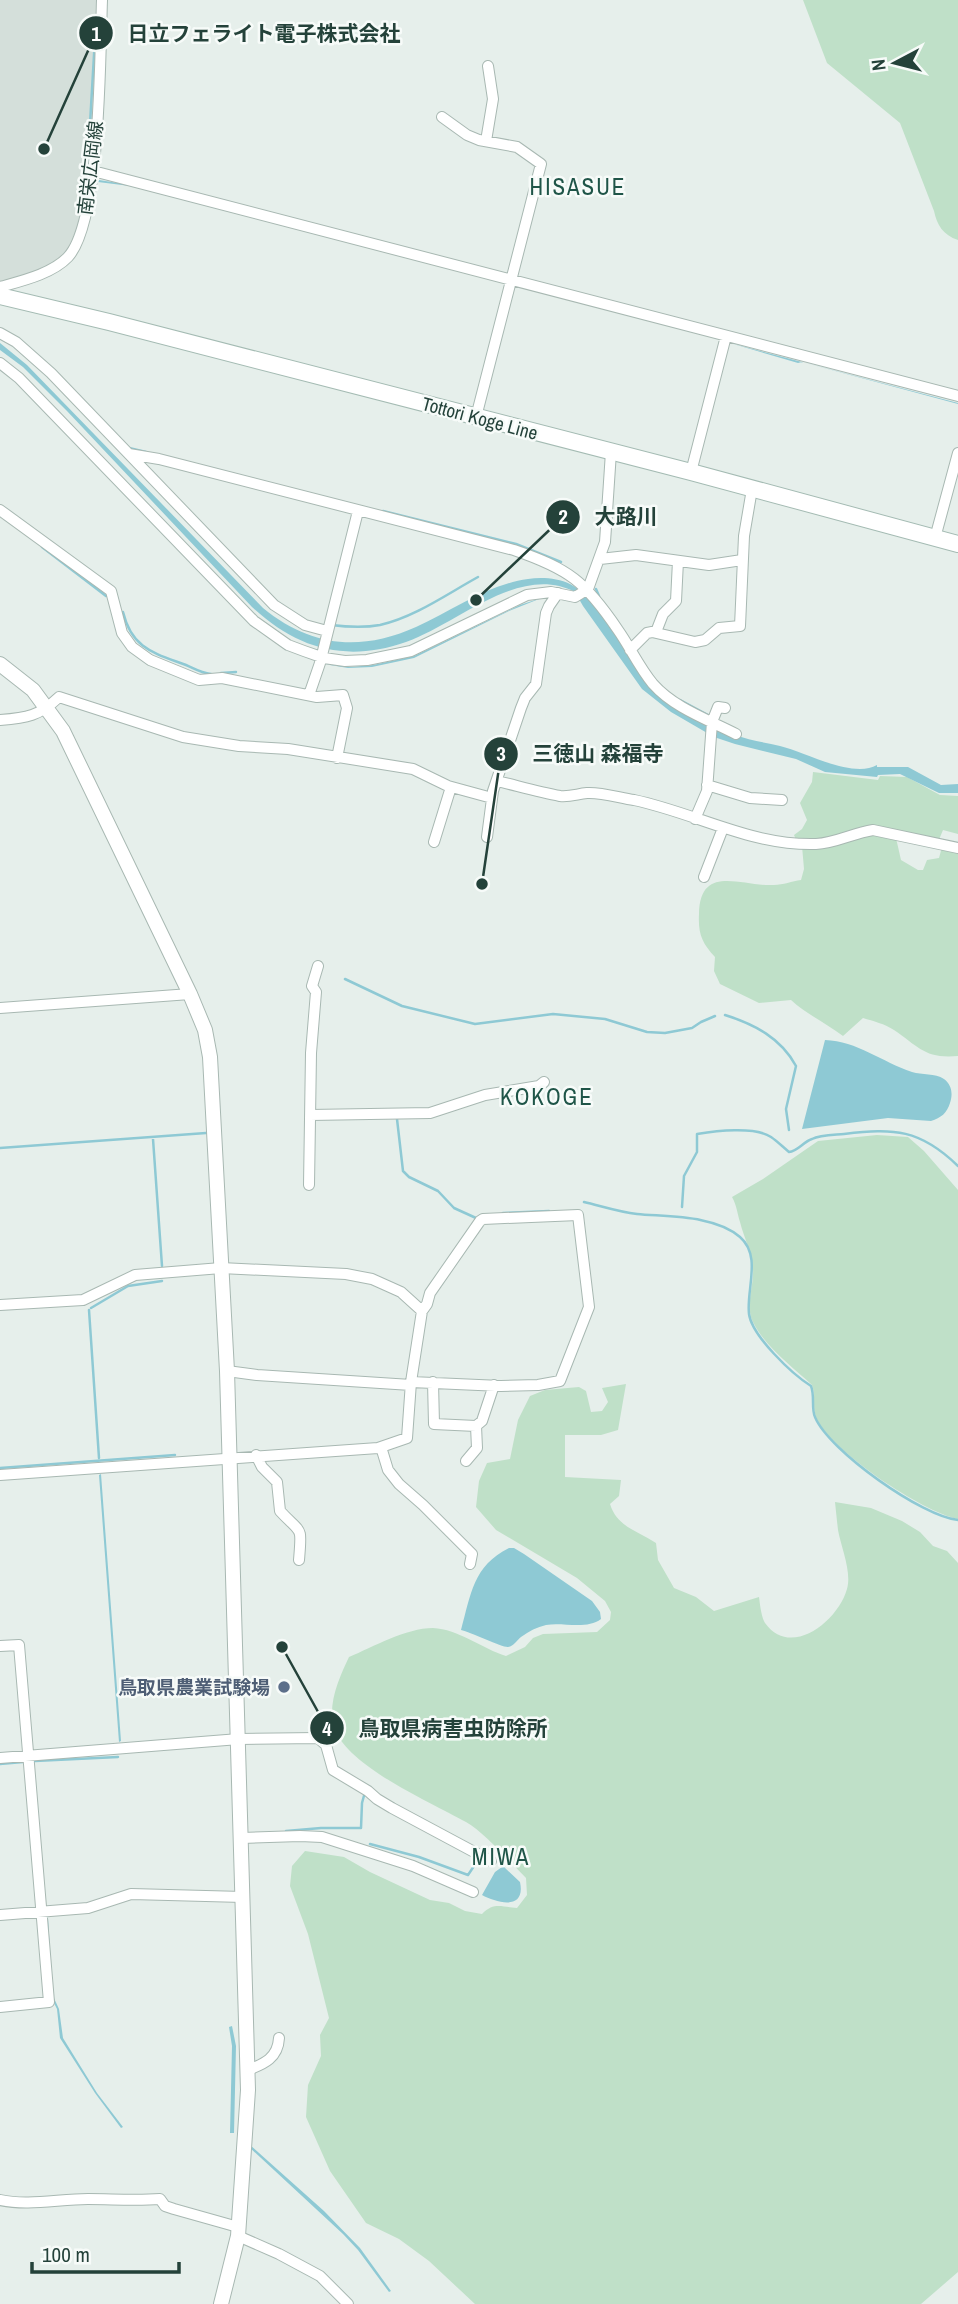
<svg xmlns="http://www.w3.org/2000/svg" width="958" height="2304" viewBox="0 0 958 2304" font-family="'Archivo Narrow','Noto Sans JP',sans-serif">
<rect width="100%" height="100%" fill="#e6efeb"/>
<!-- built -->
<path fill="#d4dfda" d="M0,0H100L93,133L83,216L61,262L0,284Z"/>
<!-- green -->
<path fill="#bfe0c8" d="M803,0H958V240C943,235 937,225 934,211L900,123L827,63Z
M813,772L878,780L880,776L907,777L940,795L958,796V834L943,830L938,842L889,831L797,842L794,835L802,829L807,820L800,803L812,782Z
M867,833L896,838L901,860L918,870H923L927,860L939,858L942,847L958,850V1056C925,1059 919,1047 894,1030C885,1024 873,1021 863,1018L843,1036C826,1023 806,1014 791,1000L759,1003L720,984L714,971L715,957C702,943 698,934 699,914C700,863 742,887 774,885C783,885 792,881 801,880L804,869L802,846Z
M877,1135L908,1137L924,1151L958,1190V1519C923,1512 830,1451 816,1417C812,1407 816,1396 812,1385C792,1366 766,1348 753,1322C745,1307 754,1286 753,1269C752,1252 744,1238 740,1222C737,1213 737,1206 732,1197L763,1179L818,1141Z
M626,1384L618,1430L601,1435H565V1477L621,1480L619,1496L610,1504C617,1527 638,1531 656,1543L658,1560L674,1588L696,1597L714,1611L759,1597C760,1604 761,1616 765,1623C791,1659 838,1621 847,1589C852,1572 841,1547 838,1530C837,1521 836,1511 835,1502L871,1508L902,1521L920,1532L933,1546L947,1551L958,1563V2272L921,2304H475L429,2261L399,2239L366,2223L330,2171L306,2117L308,2085L321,2056L320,2035L329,2018L308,1934L290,1886L292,1866L305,1851L344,1857L370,1872L430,1900L449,1903L465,1911L482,1914C494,1902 501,1907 517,1908L527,1895L526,1878C510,1862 485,1833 466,1822C430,1802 351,1768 335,1730C326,1707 339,1678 349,1657C373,1647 406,1628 433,1628C458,1629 483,1649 506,1656L525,1647L533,1638L543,1634L597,1632L610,1620L611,1612L605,1601L577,1578L496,1530L476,1507L479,1481L487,1463L510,1459L518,1420L530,1396L545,1390L579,1387L586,1391L591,1412L602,1411L608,1402L602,1388Z"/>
<!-- water -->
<path fill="#8ec9d4" d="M99,180L131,185L503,281V283L130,186L98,182Z
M0,343L27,365L263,608C311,647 360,652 416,627C454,610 486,585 528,579C541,577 558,578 570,584C600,600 618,637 636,665C641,672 645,681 651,686C662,695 676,701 688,708C703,716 718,727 734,734C749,741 765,742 780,746C805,752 853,779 877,765V767H908L941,785L958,784V793H939L900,774L878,775L877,777L825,772L796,759L735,744L714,737L671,712L642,689L583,606L575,592C519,563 458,624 406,642C346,663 297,649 252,607L67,411L23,367L0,350Z
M730,343L958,403V404L802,362L798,363Z
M544,597L509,611L414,658L372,667L348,668L324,664L350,667L373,665L414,656L520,605Z
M825,1040C857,1041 882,1062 912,1072C922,1075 935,1073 944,1079C952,1085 953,1094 950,1103C947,1113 941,1118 931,1121L888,1118L802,1129Z
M101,1474L121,1741L119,1742L99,1475Z
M509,1548H514L524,1554L592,1601L600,1612L601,1619C587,1630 563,1622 546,1625C537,1627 529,1631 521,1637C517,1640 514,1646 508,1647C504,1648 470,1632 461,1630C471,1594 473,1566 509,1548Z
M502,1867H504L520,1882C526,1911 497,1903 482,1895L495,1872Z
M46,1917L48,1918L53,1996L59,2009L63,2038L97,2093L123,2127L121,2128L95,2093L60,2038L57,2009L51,1997Z
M232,2026L236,2046L234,2133H230L232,2046L229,2027Z
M250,2145L324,2211L360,2248L391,2291L389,2292L358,2250L343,2234L248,2146Z"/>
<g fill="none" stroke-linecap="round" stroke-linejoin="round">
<!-- stream -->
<path stroke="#8ec9d4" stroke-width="2.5" d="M87,175L96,21
M129,448L146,452
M383,511L516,544L561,562
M42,547L106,596
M596,589L599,596
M123,612C132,649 154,653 186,665C195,669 201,673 211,674
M331,625C347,627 364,628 380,625C415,617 447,594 478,577
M221,673L236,672
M680,700L708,715
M345,979L402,1006L475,1024L553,1014L605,1019L647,1032L665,1033L692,1028L701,1022L715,1016
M725,1015C754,1024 781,1038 796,1066L786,1109L789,1130
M397,1119L403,1171L409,1177L438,1191L454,1208L476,1218
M153,1139L162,1266
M0,1148L206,1133
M584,1202C601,1206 619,1212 637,1214C668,1217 715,1215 740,1237C762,1256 746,1290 749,1314C752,1336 792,1374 811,1386C815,1396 811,1408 815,1417C829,1451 923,1517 958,1520
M682,1207L684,1176L697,1152V1134C715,1131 755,1126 771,1137C777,1141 783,1147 789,1152C798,1151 803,1142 812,1139C820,1135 834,1135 844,1134C894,1128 920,1129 958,1166
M503,1213L549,1211
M91,1308L128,1286L162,1281
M89,1310L99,1458
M0,1468L175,1455
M35,1761L118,1757
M0,1764L23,1762
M286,1831L321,1828H361L362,1803L365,1792
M370,1844L419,1857L468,1875L478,1860"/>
<defs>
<path id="minor" d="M442,117L467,135L479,140L517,147L541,164L476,417
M486,141L493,99L488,66
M93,171L958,396
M0,287C21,281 52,274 68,257C101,221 100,53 102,0
M0,333L16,342L51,373L274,605L305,625L327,631
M0,363L19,378L254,621L288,645L304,651L324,658L345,661L367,660L411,651L527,595L551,592L575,597L588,589L605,542L611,452
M129,454L159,459L514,550C569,569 585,581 618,630C630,647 639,667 653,684C674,708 709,720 736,734
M691,472L726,336
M0,510L111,591L122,633L132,647L150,660L199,680L222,678L317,697L343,695L347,708L337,758
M935,538L958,453
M600,559L636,555L709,565L742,560
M656,632L663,614L676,601L678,561
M630,650L647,633L652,632L695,642L705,640L719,628L740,626L744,536L752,489
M309,695L320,663L358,511
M0,720C27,718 39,716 59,697L183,737L239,746L288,749L413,769L448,786L492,798
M497,781C518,786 539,792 560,796C570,797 577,794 587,793C601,792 620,798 634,800C696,813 751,846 816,844C836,843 853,833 873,830L958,848
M707,785L750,798L782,800
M695,819L707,791L712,722L718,707L725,708
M487,837L493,791L521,708L525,698L536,684L546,613L549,606L558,593
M434,842L451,787
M704,877L723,828
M0,1008L190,994
M310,1115L430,1113L485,1095L539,1086L544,1082
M309,1185L311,1053L316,992L312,986L318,966
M0,1305L83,1300L135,1275L221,1268L346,1274L372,1279L401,1292L422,1311
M227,1371L257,1375L411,1385
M433,1382L434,1424L476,1426
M381,1447L388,1470L399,1484L423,1505L472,1554L470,1564
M256,1455L262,1467L277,1482L280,1511C302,1535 302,1524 299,1560
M466,1461L477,1448L476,1426L482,1421L494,1385
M0,1475L378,1448L407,1438L411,1382L422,1311L427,1304L430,1293L480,1221L483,1219L578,1215L589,1307L560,1381L538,1385L501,1386L411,1382
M0,1646L19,1645L49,2002L0,2007
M0,1758L239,1739L318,1738L326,1745L333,1770L368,1791L377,1799L392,1808L491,1861
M242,1838L300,1836L322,1837L413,1866L473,1892
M0,1915L88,1908L131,1894L243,1897
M248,2070C264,2064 278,2058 279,2038
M0,2200C28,2206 59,2199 88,2199C112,2199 135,2201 160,2199L165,2206L174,2209L238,2227
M238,2236L279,2254L320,2276L348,2304"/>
<path id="tertiary" d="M0,664L33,690L63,731L190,994L205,1030L210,1057L227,1371L248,2090L238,2236L221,2304"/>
<path id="secondary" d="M0,296L109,322L691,472L958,544"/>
</defs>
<!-- minor casing -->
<use href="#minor" stroke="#a8b8b2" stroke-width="12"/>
<!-- tertiary casing -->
<use href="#tertiary" stroke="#a8b8b2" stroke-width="16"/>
<!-- secondary casing -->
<use href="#secondary" stroke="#a4bbb3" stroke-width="18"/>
<!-- minor -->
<use href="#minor" stroke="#fff" stroke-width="10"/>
<!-- tertiary -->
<use href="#tertiary" stroke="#fff" stroke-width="14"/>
<!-- secondary -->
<use href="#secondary" stroke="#fff" stroke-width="16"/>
</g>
<!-- markers -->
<circle fill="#5c6f8a" stroke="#f7fbf9" stroke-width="2.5" cx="284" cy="1687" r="7"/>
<g text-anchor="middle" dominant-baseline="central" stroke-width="5" stroke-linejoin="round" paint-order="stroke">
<!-- street labels -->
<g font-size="19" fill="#24423a" stroke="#f7fbf9">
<text transform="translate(90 168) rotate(-83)">南栄広岡線</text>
<text transform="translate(480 418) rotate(15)">Tottori Koge Line</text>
</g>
<!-- service labels -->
<g font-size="19" font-weight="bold" fill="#4e5e75" stroke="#f7fbf9" text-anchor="end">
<text x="270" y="1687">鳥取県農業試験場</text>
</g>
<!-- quarter labels -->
<g font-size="23" letter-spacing="2" fill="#1f5548" stroke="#f7fbf9">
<text x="578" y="186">HISASUE</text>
<text x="547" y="1096">KOKOGE</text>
<text x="501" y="1856">MIWA</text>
</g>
</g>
<!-- callouts -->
<path fill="none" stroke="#24423a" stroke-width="2.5" d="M44 149L96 33M476 600L563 517M482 884L501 754M282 1647L327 1728"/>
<g fill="#24423a" stroke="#f7fbf9" stroke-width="2.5">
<circle cx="44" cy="149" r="7"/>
<circle cx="476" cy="600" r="7"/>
<circle cx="482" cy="884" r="7"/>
<circle cx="282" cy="1647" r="7"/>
<circle cx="96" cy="33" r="18"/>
<circle cx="563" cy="517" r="18"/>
<circle cx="501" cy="754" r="18"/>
<circle cx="327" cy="1728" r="18"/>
</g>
<g font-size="21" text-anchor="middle" font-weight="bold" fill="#fff">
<text x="96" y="41">1</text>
<text x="563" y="524">2</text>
<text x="501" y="761">3</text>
<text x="327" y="1736">4</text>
</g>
<g font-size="21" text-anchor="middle" font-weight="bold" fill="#24423a" stroke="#f7fbf9" stroke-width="5" stroke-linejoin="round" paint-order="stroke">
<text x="264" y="41">日立フェライト電子株式会社</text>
<text x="626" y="524">大路川</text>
<text x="598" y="761">三徳山 森福寺</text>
<text x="453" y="1736">鳥取県病害虫防除所</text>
</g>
<!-- north arrow -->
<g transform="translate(895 63) rotate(263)" stroke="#f7fbf9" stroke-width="5" paint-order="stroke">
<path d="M0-5L12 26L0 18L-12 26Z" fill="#24423a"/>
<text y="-10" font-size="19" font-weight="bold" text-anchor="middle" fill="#24423a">N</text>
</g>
<!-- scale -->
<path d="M32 2262v10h147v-10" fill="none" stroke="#24423a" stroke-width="3.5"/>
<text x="42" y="2262" font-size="21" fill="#24423a" stroke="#f7fbf9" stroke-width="5" paint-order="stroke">100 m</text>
</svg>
